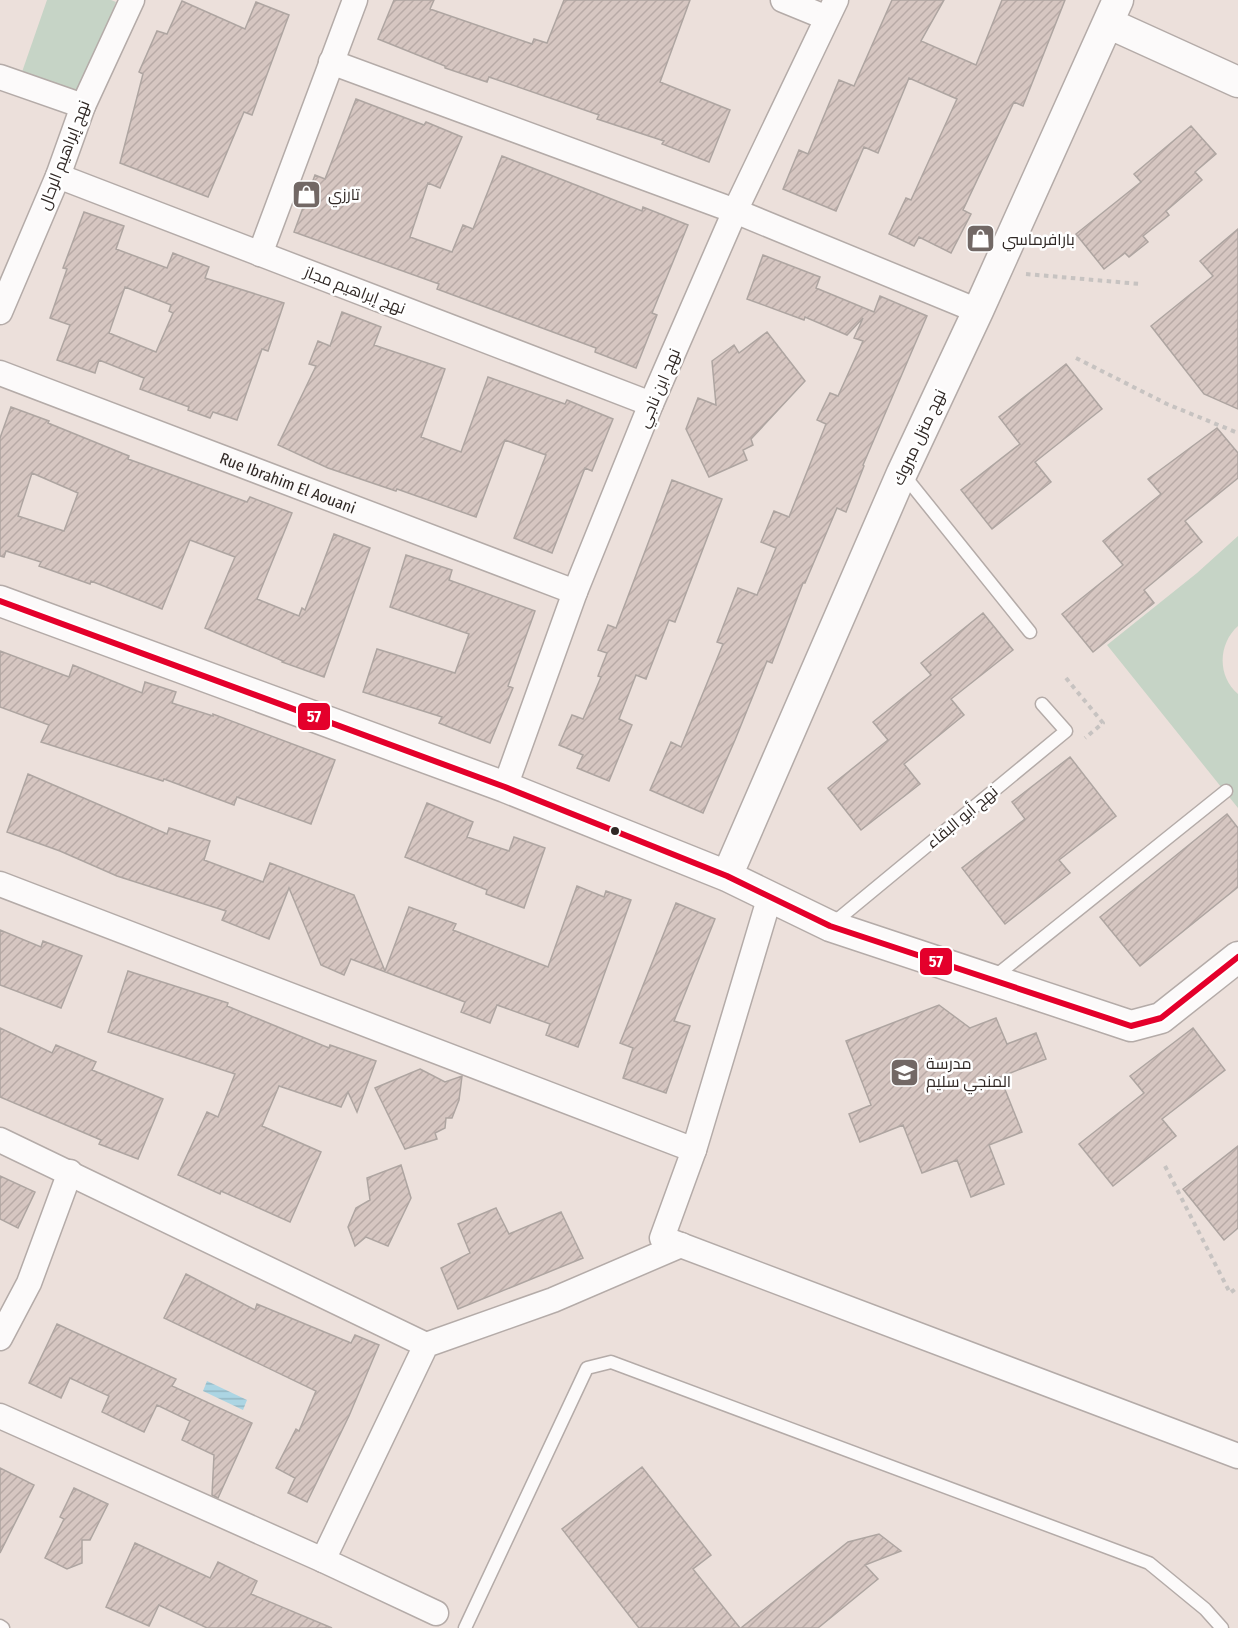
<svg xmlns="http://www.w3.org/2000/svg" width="1238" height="1628" viewBox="0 0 1238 1628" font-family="'Fira Sans Condensed',Cairo,sans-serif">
<defs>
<pattern id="water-rules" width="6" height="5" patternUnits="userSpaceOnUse" patternTransform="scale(1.5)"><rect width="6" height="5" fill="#acd5e3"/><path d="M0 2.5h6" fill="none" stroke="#94b7c3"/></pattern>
<pattern id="building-hatch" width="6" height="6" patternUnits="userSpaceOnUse" patternTransform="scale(1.5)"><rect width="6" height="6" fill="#d6c6c1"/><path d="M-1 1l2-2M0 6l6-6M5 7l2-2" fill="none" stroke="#b8aaa6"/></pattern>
</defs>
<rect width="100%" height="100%" fill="#ece0db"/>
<!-- grass -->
<path fill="#c6d4c6" d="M47,0H111L116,2L85,93L22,72Z
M1238,536V626C1218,644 1217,676 1238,694V808L1107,645L1197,573Z"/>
<!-- water -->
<path fill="url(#water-rules)" d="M207,1381L247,1400L243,1410L203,1391Z"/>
<!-- building -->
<path fill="url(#building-hatch)" stroke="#aea5a1" stroke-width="1.5" fill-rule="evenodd" d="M394,0H434L430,9L532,44L534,39L547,43L564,0H690L660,82L730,110L709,162L662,144L664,141L597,119L599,115L489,77L487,82L445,68V66L378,39Z
M892,0H944L921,41L976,65L1002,0H1065L1023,106L1014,102L963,210L971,214L951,253L919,237L914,246L889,234L906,198L911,200L957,99L909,78L878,153L864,147L836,211L783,189L799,150L808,154L839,80L854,86Z
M182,1L245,29L256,2L289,15L252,115L244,112L208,197L120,163L143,74L139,72L157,31L167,34Z
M356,99L424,125L426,122L462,137L440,188L428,183L410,237L452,252L463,225L473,229L502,156L642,211L643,207L688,225L652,313L657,315L636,368L595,352L596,348L437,289L439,284L294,232L315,175L325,179Z
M1191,126L1216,154L1195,172L1202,180L1166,211L1169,215L1143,236L1148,242L1129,257L1125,253L1104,269L1076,234L1141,182L1134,174Z
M84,212L124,226L116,249L167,268L173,253L209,267L205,278L284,303L268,351L262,349L237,420L213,412L210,418L188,410L189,407L140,389L144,378L99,360L95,373L57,360L70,325L50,318L67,269L63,268ZM125,287L171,305L169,311L173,313L156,352L109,333Z
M1238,229V409L1204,394L1151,326L1213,276L1200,261Z
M763,255L820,277L816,288L874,312L880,296L927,316L863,465L864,466L846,512L837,508L805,583H803L772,663L767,661L735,740L703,813L650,790L671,742L681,747L723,644L717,642L738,588L757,595L776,548L761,542L774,511L789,517L826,424L817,420L830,393L838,396L863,341L854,338L863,318L847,335L805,317L804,320L747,299Z
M342,312L381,327L374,345L445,369L421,437L461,452L488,377L565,404L567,400L613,419L592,471L585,468L552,553L514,538L546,455L505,440L476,517L397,489L396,491L328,468L278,445L316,366L309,364L318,341L330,346Z
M767,332L805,381L751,439L753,445L743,450L747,460L709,477L686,429L698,398L716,405L712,361L734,345L739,353Z
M1066,364L1102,409L1035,462L1051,482L992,529L961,490L1020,444L999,417Z
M11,407L49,421L48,423L129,456L128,459L247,502L250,497L292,513L257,599L299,616L302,608L305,610L334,534L370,548L324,677L282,662L283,661L205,628L235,557L190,540L162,609L91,581L90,584L39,566L41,562L6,551L4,557L0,556V438ZM32,473L78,493L64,531L18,516Z
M1217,428L1238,453V478L1185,521L1202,542L1144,590L1154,603L1093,652L1062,614L1123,565L1103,541L1161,494L1148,479Z
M672,480L722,499L675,622L669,620L646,679L636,675L619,719L632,725L609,781L577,768L583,755L559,745L572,715L583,719L601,677L598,676L607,653L598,650L608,625L616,628Z
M406,555L452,570L449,580L535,611L508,686L513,688L490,743L439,723L442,717L363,692L377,649L455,673L469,634L390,607Z
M983,613L1013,650L951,699L964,715L904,764L920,784L861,830L828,788L888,740L873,722L931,675L921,663Z
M0,651L69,677L73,665L142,693L145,682L176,692L172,703L213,716V714L335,760L311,824L237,797L234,805L164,779L163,781L41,742L49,725L0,707Z
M1070,757L1116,816L1059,860L1070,873L1005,924L962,868L1025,819L1012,802Z
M28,774L167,834L169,828L210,841L204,860L263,882L270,863L354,895L385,971L409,907L456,924L453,930L548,967L577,886L604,897L606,891L631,900L578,1047L546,1035L550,1024L497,1005L490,1023L461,1012L465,1002L351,959L344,975L321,965L289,888L269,939L222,920L226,911L117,876L60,851L7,832Z
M427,803L473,822L467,837L509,851L514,837L545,848L524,908L486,894L487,890L405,857Z
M1227,814L1238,828V887L1140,966L1100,917Z
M676,903L715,919L674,1021L690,1026L666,1093L623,1078L633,1048L620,1043Z
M0,930L41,947L43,941L82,956L61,1008L0,985Z
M128,971L228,1003L227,1006L329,1048L330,1045L376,1061L357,1112L348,1092L341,1107L279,1086L262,1126L321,1152L290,1222L221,1191L220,1194L178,1175L207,1112L218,1117L235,1074L108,1032Z
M939,1005L970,1028L996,1018L1007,1044L1036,1033L1046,1059L1000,1077L1022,1132L989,1145L1004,1184L971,1197L957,1160L922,1173L903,1125L860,1142L849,1114L871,1105L846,1041Z
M0,1028L52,1053L56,1045L96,1062L92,1070L163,1099L138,1159L99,1144L101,1140L0,1097Z
M1193,1028L1225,1070L1162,1119L1176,1136L1113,1186L1079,1144L1144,1093L1130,1076Z
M420,1069L445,1082L462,1076L459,1100L452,1118H446L445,1128L435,1133L437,1139L405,1149L375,1088Z
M1238,1146V1228L1224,1240L1183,1189Z
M401,1165L411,1198L388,1246L366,1237L355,1246L348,1227L356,1208L370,1200L367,1178Z
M0,1176L35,1192L18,1228L0,1219Z
M496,1208L509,1234L561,1212L583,1258L458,1309L441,1268L470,1253L458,1224Z
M186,1274L255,1310L257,1304L351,1343L355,1335L379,1345L349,1416L307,1502L288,1493L295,1478L276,1468L296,1429L299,1431L316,1391L164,1318Z
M57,1324L176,1379L172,1386L252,1423L218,1498L212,1495L214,1455L182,1440L190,1421L157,1405L144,1432L102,1412L109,1396L70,1378L61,1398L29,1383Z
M642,1467L711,1555L693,1569L740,1628H639L562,1529Z
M0,1468L34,1485L0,1553Z
M74,1488L108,1504L90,1540H82V1563L67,1569L45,1558L64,1519L60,1517Z
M879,1534L901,1551L865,1565L878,1579L818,1628H741L848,1542Z
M135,1543L210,1578L218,1562L257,1581L251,1594L332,1628H207L159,1605L149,1626L106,1607Z"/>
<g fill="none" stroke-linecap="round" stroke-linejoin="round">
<defs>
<path id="service" d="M903,474L1030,632
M831,925L1066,731L1042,704
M993,978L1226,791
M0,1626L3,1628
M465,1628L587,1368L611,1362L1149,1563L1205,1609L1222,1628"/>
<g id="minor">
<path d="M783,0L827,18"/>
<path d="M331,62L735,211L978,311"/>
<path d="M0,77L83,106"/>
<path d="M58,176L651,404"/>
<path d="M260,254L355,0"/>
<path d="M0,312L58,176L83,106L132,0"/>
<path id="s1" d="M0,373L575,592"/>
<path d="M505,787L575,592L651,404L735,211L836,0"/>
<path d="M0,884L694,1150"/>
<path d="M770,896L694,1150L662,1238L1238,1456"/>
<path d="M0,1140L426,1345"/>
<path d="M0,1338L29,1283L70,1172"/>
<path d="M0,1416L323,1560L436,1613"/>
<path d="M323,1560L426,1345L553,1300L681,1245"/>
</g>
<path id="tertiary" d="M1108,23L1238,82
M0,601L505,787L727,876L830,926L1131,1026L1161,1018L1238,957
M727,876L902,473L978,311L1118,0"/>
</defs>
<!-- service casing -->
<use href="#service" stroke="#b4aba8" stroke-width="15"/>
<!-- minor casing -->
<use href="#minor" stroke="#b4aba8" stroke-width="27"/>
<!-- tertiary casing -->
<use href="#tertiary" stroke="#b4aba8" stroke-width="33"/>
<!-- path -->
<path stroke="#c7c3c1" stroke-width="4" stroke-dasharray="4.5 4.5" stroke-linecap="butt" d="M1026,274L1140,284
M1076,358L1167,404L1238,433
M1066,678L1103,723L1085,738
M1165,1166L1230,1293L1238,1287"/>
<!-- service -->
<use href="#service" stroke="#fcfafa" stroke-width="12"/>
<!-- minor -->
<use href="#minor" stroke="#fcfafa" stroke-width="24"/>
<!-- tertiary -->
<use href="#tertiary" stroke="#fcfafa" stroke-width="30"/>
<defs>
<path id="bus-1" d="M0,601L505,787L727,876L830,926L1131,1026L1161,1018L1238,957"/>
</defs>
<!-- bus-1 casing -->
<use href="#bus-1" stroke="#fff" stroke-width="10"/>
<!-- bus-1 -->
<use href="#bus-1" stroke="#e4002b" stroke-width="6"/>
</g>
<!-- icons -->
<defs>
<symbol id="shop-square" viewBox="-11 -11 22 22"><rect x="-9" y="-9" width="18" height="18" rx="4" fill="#726865" stroke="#fff"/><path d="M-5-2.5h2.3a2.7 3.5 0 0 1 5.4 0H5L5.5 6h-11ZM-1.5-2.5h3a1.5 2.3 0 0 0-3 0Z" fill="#fff"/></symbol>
<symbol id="school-square" viewBox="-11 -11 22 22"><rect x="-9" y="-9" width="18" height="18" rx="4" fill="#726865" stroke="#fff"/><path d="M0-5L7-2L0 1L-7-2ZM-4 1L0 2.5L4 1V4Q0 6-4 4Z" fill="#fff"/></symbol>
</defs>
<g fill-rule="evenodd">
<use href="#shop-square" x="290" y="178" width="33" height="33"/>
<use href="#shop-square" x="964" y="222" width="33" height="33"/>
<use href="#school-square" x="888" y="1056" width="33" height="33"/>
</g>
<!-- markers -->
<circle fill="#302825" stroke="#fff" stroke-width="2" cx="615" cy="831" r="5"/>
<g text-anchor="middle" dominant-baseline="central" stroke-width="5" stroke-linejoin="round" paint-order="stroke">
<!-- street labels -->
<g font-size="16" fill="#302825" stroke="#fff">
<text transform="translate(64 155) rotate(-69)">نهج إبراهيم الرحال</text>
<text transform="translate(355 290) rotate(21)">نهج إبراهيم مجاز</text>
<text transform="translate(659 388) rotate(-67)">نهج ابن ناجي</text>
<text transform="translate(919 437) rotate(-65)">نهج منزل مبروك</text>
<text stroke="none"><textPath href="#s1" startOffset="308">Rue Ibrahim El Aouani</textPath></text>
<text transform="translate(962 817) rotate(-40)">نهج أبو البقاء</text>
</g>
<!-- poi labels -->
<g font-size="16" fill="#302825" stroke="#fff" text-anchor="start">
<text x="328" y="194">تارزي</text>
<text x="1002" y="239">بارافرماسي</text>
<text x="926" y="1063">مدرسة<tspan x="926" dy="18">المنجي سليم</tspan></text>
</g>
</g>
<g stroke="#fff" stroke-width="2">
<rect x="297" y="702" width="34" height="29" rx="6" fill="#e4002b"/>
<rect x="919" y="947" width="34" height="29" rx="6" fill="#e4002b"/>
</g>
<g font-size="16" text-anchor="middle" font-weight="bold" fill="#fff">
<text x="314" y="722">57</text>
<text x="936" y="967">57</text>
</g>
</svg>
